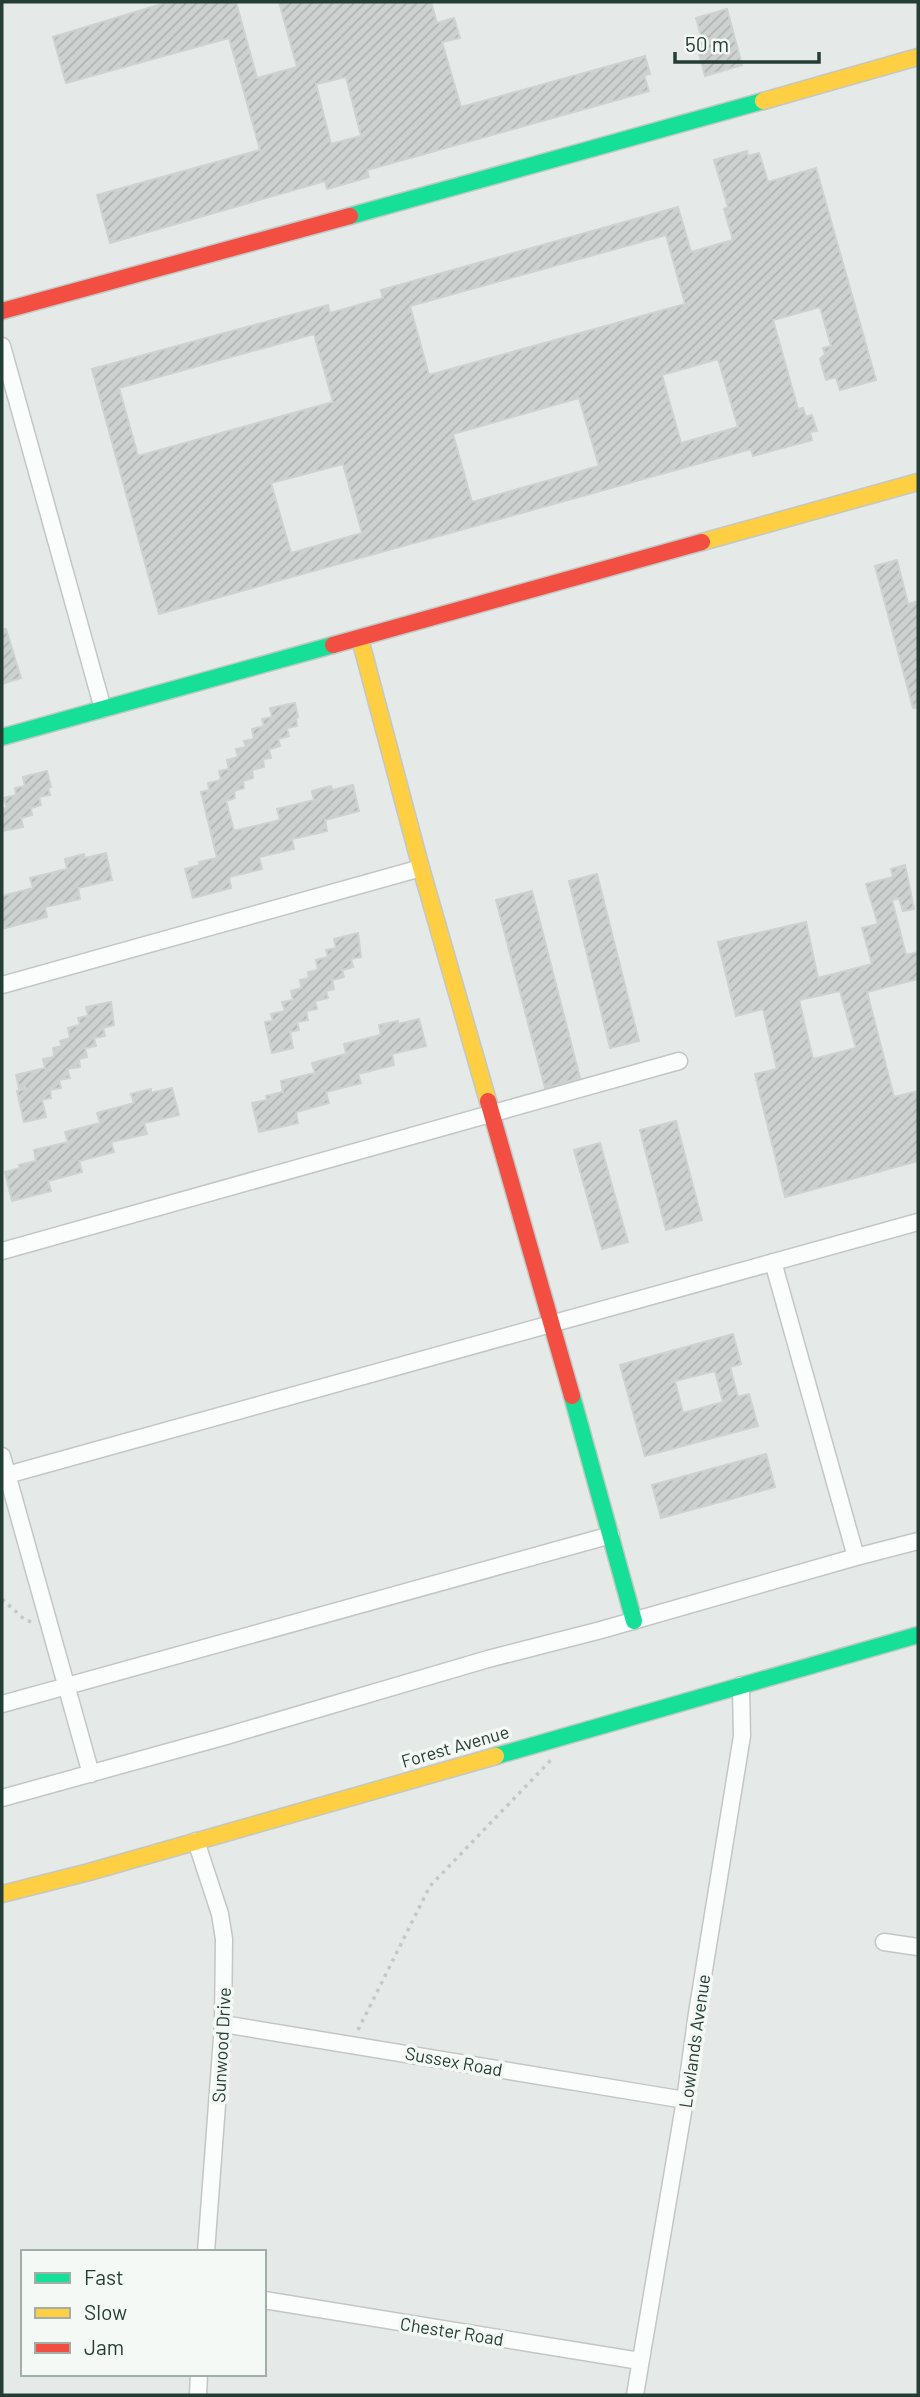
<svg xmlns="http://www.w3.org/2000/svg" width="920" height="2397" viewBox="0 0 920 2397" font-family="Barlow,sans-serif">
<defs>
<pattern id="building-hatch" width="6" height="6" patternUnits="userSpaceOnUse" patternTransform="scale(1.75)"><rect width="6" height="6" fill="#cdd1cf"/><path d="M-1 1l2-2M0 6l6-6M5 7l2-2" fill="none" stroke="#b0b4b2"/></pattern>
</defs>
<rect width="100%" height="100%" fill="#e5eae8"/>
<!-- building -->
<path fill="url(#building-hatch)" stroke="#ced3d1" stroke-width="2" fill-rule="evenodd" d="M168,2H236L257,78L297,67L279,2H431L437,23L454,18L460,38L442,42L461,107L645,56L650,74L644,75L649,91L367,170L369,177L327,189L325,181L110,243L97,195L260,150L229,38L66,83L53,37ZM346,77L361,136L331,144L316,84Z
M727,9L742,65L705,76L696,42L702,40L696,18Z
M747,151L748,156L759,153L768,182L816,168L876,380L840,390L836,377L826,380L820,359L825,354L823,348L831,346L820,307L773,320L798,409L803,408L806,417L812,415L817,431L810,432L812,440L753,456L751,449L159,614L92,369L328,305L330,313L383,298L381,290L678,207L691,252L733,240L724,209L728,207L714,160ZM666,235L685,304L429,375L410,306ZM314,334L333,402L138,456L119,388ZM718,359L738,427L681,443L662,375ZM579,398L599,466L472,502L453,434ZM343,464L362,533L291,553L271,483Z
M897,560L908,604L918,601V708H913L875,566Z
M2,629H6L21,678L2,684Z
M295,703L298,717L296,718L297,726L287,728L289,736L278,739L280,746L269,749L271,758L263,759L264,767L252,770L253,778L243,781L244,788L234,791L235,798L226,801L234,831L280,820L277,809L314,800L312,791L331,786L332,790L353,785L359,811L325,820L327,831L292,839L294,849L259,857L262,869L229,877L231,888L193,898L185,869L200,865L199,862L217,858L201,792L209,790L208,783L221,780L219,771L229,769L227,760L238,757L236,749L246,747L244,741L254,739L252,729L264,726L262,719L272,717L270,708Z
M47,771L51,787H48L50,795L39,797L41,805L31,808L32,815L21,818L23,827L2,831V809L7,808L4,798L16,795L15,788L25,786L23,777Z
M106,853L112,880L78,888L80,899L45,907L47,917L2,929V896L33,888L30,878L67,869L65,859L84,854L85,858Z
M905,865L914,909L903,911L899,898L892,900L906,955L918,952V979L867,992L894,1097L918,1091V1161L785,1197L755,1074L777,1069L763,1009L736,1016L718,942L806,922L818,978L872,964L862,928L878,924L866,884L893,877L891,869ZM840,991L856,1048L813,1059L799,1000Z
M597,874L639,1041L610,1048L569,881Z
M532,891L580,1078L545,1088L496,900Z
M358,933L361,957L351,959L353,967L342,970L344,977L332,980L334,989L326,991L328,998L315,1001L317,1009L306,1011L308,1020L297,1022L299,1030L290,1032L293,1048L272,1053L265,1022L273,1021L271,1014L285,1011L282,1002L293,1000L291,991L302,988L300,980L309,978L308,972L318,970L316,960L328,957L326,950L336,948L334,939Z
M111,1002L114,1025L103,1028L105,1036L94,1038L96,1046L85,1048L87,1057L79,1059L80,1067L67,1069L70,1078L59,1080L61,1088L50,1090L51,1098L42,1100L46,1117L24,1122L17,1091L25,1089V1087L19,1088L16,1075L45,1068L43,1059L54,1057L53,1048L62,1046L60,1041L70,1038L68,1028L80,1025L78,1018L88,1016L86,1007Z
M419,1019L426,1046L392,1054L394,1065L358,1074L361,1083L326,1092L329,1103L296,1112L298,1123L259,1132L252,1103L267,1100L266,1096L283,1092L281,1081L315,1073L312,1063L346,1054L344,1044L381,1035L379,1025L398,1021V1024Z
M172,1088L179,1115L144,1123L147,1134L111,1142L114,1152L79,1161L82,1172L48,1181L51,1191L12,1201L5,1172L20,1168L19,1165L36,1161L34,1150L68,1142L65,1132L100,1123L97,1113L134,1103L131,1094L151,1089V1093Z
M676,1121L702,1220L666,1230L640,1130Z
M600,1143L628,1242L602,1249L574,1150Z
M733,1334L741,1364L730,1367L738,1397L749,1394L758,1426L645,1456L620,1365ZM715,1371L723,1402L683,1413L675,1381Z
M766,1454L775,1487L661,1518L652,1485Z"/>
<g fill="none" stroke-linecap="round" stroke-linejoin="round">
<defs>
<path id="street" d="M2,346L103,709
M2,985L421,868
M2,1251L679,1061
M773,1262L856,1557
M2,1456L91,1774
M7,1475L918,1222
M2,1704L611,1535
M2,1798L226,1736L488,1659L601,1630L856,1557L918,1541
M196,1841L220,1914L224,1939L223,2024L206,2252
M884,1942L918,1947
M223,2024L685,2100
M264,2300L640,2361
M198,2395L199,2374
M635,2395L685,2100L697,2013L742,1736L741,1685"/>
<path id="fast" d="M350,216L763,101
M2,737L333,645
M572,1396L634,1621
M496,1756L918,1635"/>
<path id="slow" d="M763,101L918,57
M702,542L918,482
M360,639L421,868L488,1101
M2,1894L89,1872L496,1756"/>
<path id="jam" d="M2,311L350,216
M333,645L702,542
M488,1101L572,1396"/>
</defs>
<!-- street casing -->
<use href="#street" stroke="#c2c7c5" stroke-width="19"/>
<!-- fast casing -->
<use href="#fast" stroke="#c1c8c5" stroke-width="19"/>
<!-- slow casing -->
<use href="#slow" stroke="#c1c8c5" stroke-width="19"/>
<!-- jam casing -->
<use href="#jam" stroke="#c1c8c5" stroke-width="19"/>
<!-- path -->
<path stroke="#c2cac6" stroke-width="3.5" stroke-dasharray="3.5 5" stroke-linecap="butt" d="M2,1599L25,1620L32,1622
M358,2030L430,1886L551,1760"/>
<!-- street -->
<use href="#street" stroke="#fbfcfc" stroke-width="16"/>
<!-- fast -->
<use href="#fast" stroke="#16e098" stroke-width="16"/>
<!-- slow -->
<use href="#slow" stroke="#ffcf43" stroke-width="16"/>
<!-- jam -->
<use href="#jam" stroke="#f24e42" stroke-width="16"/>
</g>
<g text-anchor="middle" dominant-baseline="central" stroke-width="7" stroke-linejoin="round" paint-order="stroke">
<!-- street labels -->
<g font-size="18" fill="#243d35" stroke="#f4f9f6">
<text transform="translate(455 1746) rotate(-16)">Forest Avenue</text>
<text transform="translate(694 2041) rotate(-82)">Lowlands Avenue</text>
<text transform="translate(221 2045) rotate(-87)">Sunwood Drive</text>
<text transform="translate(454 2061) rotate(10)">Sussex Road</text>
<text transform="translate(452 2331) rotate(9)">Chester Road</text>
</g>
</g>
<!-- border -->
<rect width="920" height="2397" fill="none" stroke="#243d35" stroke-width="7"/>
<!-- legend -->
<rect x="21" y="2250" width="245" height="126" fill="#f4f9f6" stroke="#a1aea9" stroke-width="2"/>
<rect x="35" y="2273" width="35" height="10" fill="#16e098" stroke="#a1aea9" stroke-width="2"/>
<text x="84" y="2285" font-size="21" fill="#243d35">Fast</text>
<rect x="35" y="2308" width="35" height="10" fill="#ffcf43" stroke="#a1aea9" stroke-width="2"/>
<text x="84" y="2320" font-size="21" fill="#243d35">Slow</text>
<rect x="35" y="2343" width="35" height="10" fill="#f24e42" stroke="#a1aea9" stroke-width="2"/>
<text x="84" y="2355" font-size="21" fill="#243d35">Jam</text>
<!-- scale -->
<path d="M675 52v10h144v-10" fill="none" stroke="#243d35" stroke-width="3.5"/>
<text x="685" y="52" font-size="21" fill="#243d35" stroke="#f4f9f6" stroke-width="5" paint-order="stroke">50 m</text>
</svg>
